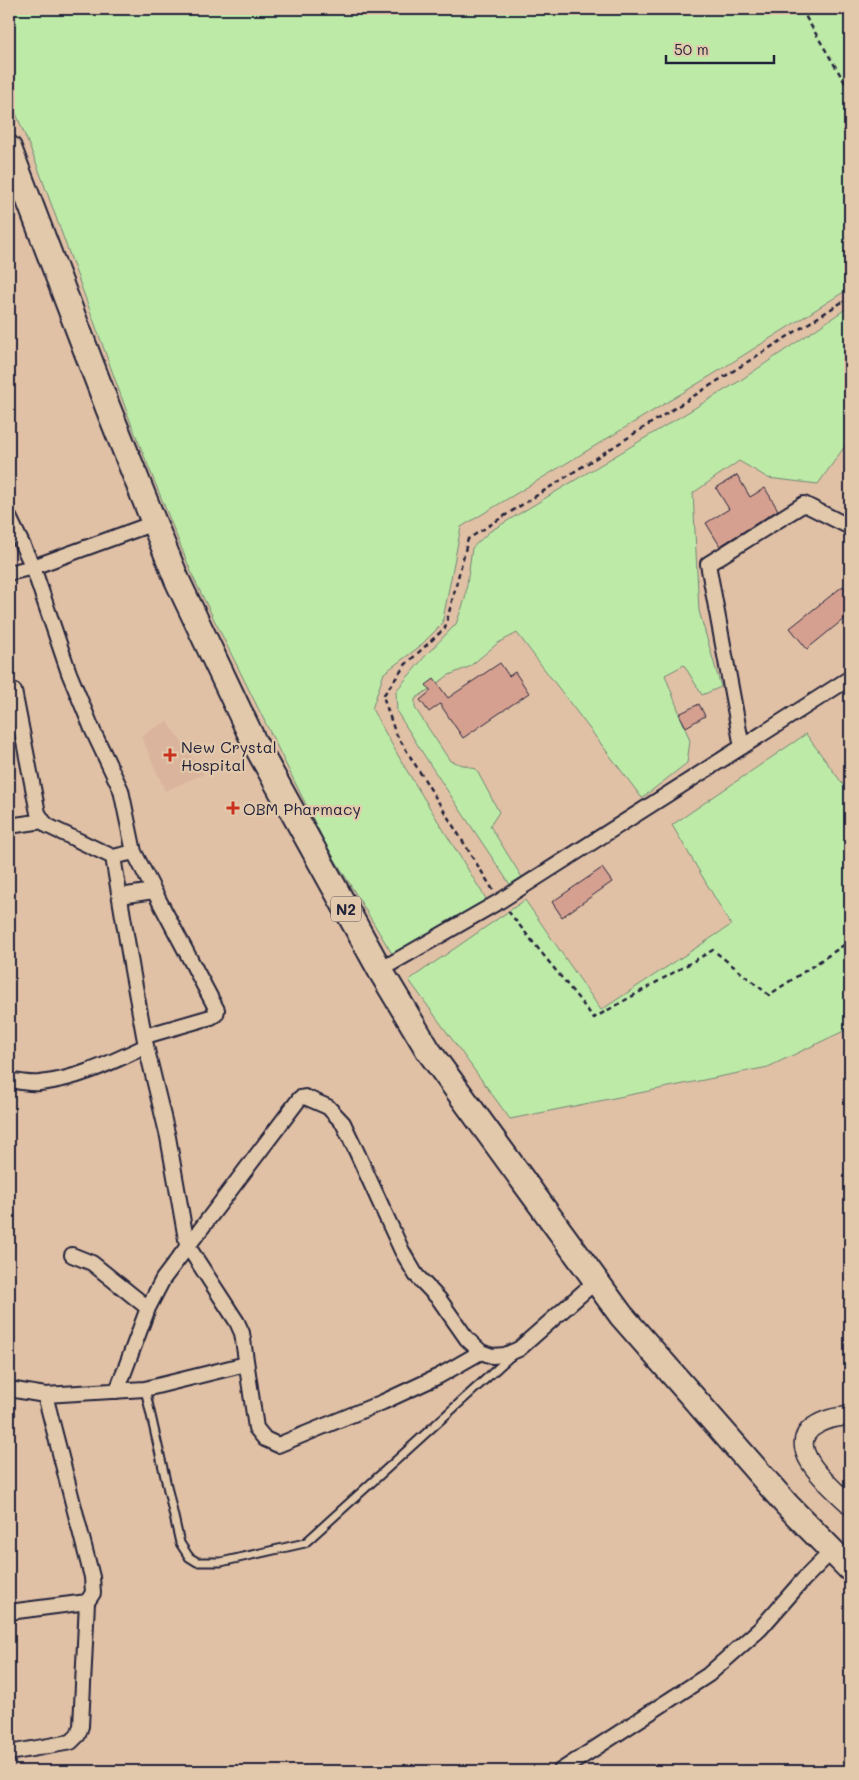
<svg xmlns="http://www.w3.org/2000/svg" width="859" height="1780" viewBox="0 0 859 1780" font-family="Mali,sans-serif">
<rect width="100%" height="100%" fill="#e1c1a6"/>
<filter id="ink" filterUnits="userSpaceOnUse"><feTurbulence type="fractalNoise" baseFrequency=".02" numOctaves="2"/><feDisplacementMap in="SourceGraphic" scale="10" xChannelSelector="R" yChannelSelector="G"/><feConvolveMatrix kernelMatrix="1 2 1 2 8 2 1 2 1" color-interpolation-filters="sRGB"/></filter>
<g filter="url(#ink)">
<!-- built -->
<path fill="#dab49d" d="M167,721L204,774L165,791L141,736Z"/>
<!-- green -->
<path fill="#beeaa8" stroke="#708672" d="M9,9H850V288L712,375L461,527L442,624L419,647L384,673L372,709L404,766L488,902L394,957L325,843L194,579L132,426L37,165L9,96Z
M850,306V439L818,484L768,478L739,461L693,493L699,611L721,687L702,695L684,665L665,675L690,741L687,763L642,798L517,633L498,643L469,667L449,675L415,699V708L450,761L476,769L499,812L490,826L523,879L511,886L431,766L397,712L396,691L427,654L456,624L465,599L472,548L489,532L738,382Z
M806,734L850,794V1028L768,1067L510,1119L409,980L525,900L601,1010L731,925L672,825Z"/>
<!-- building -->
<path fill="#d6a090" stroke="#22223b" d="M737,475L750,497L765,488L778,510L720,546L706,523L729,509L716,488Z
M843,586L850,596V614L807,649L790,628Z
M500,663L509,676L515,672L529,693L463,738L440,704L429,712L420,700L431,691L426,685L434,679L448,698Z
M699,704L705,716L686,727L679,714Z
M602,868L612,882L562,917L552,902Z"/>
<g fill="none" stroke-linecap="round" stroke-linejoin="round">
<defs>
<path id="service" d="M145,1389L180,1543L189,1557L197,1562H221L305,1543L511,1356"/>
<path id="minor" d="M9,517L33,567L69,673L93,731L121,790L134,852L113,857L132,970L146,1046L168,1137L187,1245L237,1322L242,1333L256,1428L265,1439L278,1445L383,1402L439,1376L481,1352
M9,573L33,567L154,523
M14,691L38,813L43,821L48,826L113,857
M742,747L708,564L804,504L850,527
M9,826L43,821
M134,852L154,891
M120,896L154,891L217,1010L216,1014L211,1017L145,1036
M380,970L500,901L850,678
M9,1080C19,1082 30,1084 40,1083C78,1079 112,1062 146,1046
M72,1255L92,1263L148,1308
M9,1389L45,1395L145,1389L246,1364
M117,1391L148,1308L163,1279L300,1098L305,1097L328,1107L343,1123L354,1146L402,1251L416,1275L439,1299L467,1339L481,1352L492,1356L505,1355L519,1349L596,1281
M9,1612L87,1602L93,1593L92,1577L45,1395
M9,1753L71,1742L78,1735L81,1726L87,1602
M560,1771L708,1675L760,1629L803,1580L832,1551"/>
<path id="tertiary" d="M850,1416C835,1417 825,1419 813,1427C783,1449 834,1489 850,1505"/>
<path id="trunk" d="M9,148L108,408L177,580L254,742L380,970L428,1050L621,1315L787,1505L850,1569"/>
</defs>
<!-- service casing -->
<use href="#service" stroke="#22223b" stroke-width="11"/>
<!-- minor casing -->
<use href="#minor" stroke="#22223b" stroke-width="18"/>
<!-- tertiary casing -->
<use href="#tertiary" stroke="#22223b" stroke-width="21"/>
<!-- trunk casing -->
<use href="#trunk" stroke="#22223b" stroke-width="28"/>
<!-- path -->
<path stroke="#22223b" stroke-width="2.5" stroke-dasharray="5 4" stroke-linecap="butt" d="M801,9L850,91
M493,890L395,732L383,696L406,664L445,628L468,539L850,297
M508,911L594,1018L713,950L769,995L850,941"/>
<!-- service -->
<use href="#service" stroke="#e3c9ab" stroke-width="7"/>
<!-- minor -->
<use href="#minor" stroke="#e3c9ab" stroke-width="14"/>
<!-- tertiary -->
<use href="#tertiary" stroke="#e3c9ab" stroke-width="18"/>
<!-- trunk -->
<use href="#trunk" stroke="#e3c9ab" stroke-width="24"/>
</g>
</g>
<!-- markers -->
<g fill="#c8321e" stroke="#e3c9ab" stroke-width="2">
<path d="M167.5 747.5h5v5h5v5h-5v5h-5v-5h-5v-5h5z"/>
<path d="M230.5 800.5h5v5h5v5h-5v5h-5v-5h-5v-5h5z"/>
</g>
<g text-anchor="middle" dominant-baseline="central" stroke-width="4.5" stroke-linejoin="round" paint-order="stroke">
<!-- shield labels -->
<rect fill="#e3c9ab" stroke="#5c545d" stroke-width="1" x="331" y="896.5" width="30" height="25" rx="4"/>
<g font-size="15" font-weight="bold" fill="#22223b">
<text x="346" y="909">N2</text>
</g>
<!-- poi labels -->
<g font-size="16" fill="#22223b" stroke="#e3c9ab" text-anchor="start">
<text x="181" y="746">New Crystal<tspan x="181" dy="18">Hospital</tspan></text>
<text x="243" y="808">OBM Pharmacy</text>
</g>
</g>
<!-- margin -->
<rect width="859" height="1780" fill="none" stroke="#e3c9ab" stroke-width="30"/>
<rect x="15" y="15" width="829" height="1750" fill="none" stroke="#22223b" stroke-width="2" filter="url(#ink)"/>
<!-- scale -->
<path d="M666 55v8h108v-8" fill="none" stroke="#22223b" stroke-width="2.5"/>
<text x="674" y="55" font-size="15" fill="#22223b" stroke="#e3c9ab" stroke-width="4" paint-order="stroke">50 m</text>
</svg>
